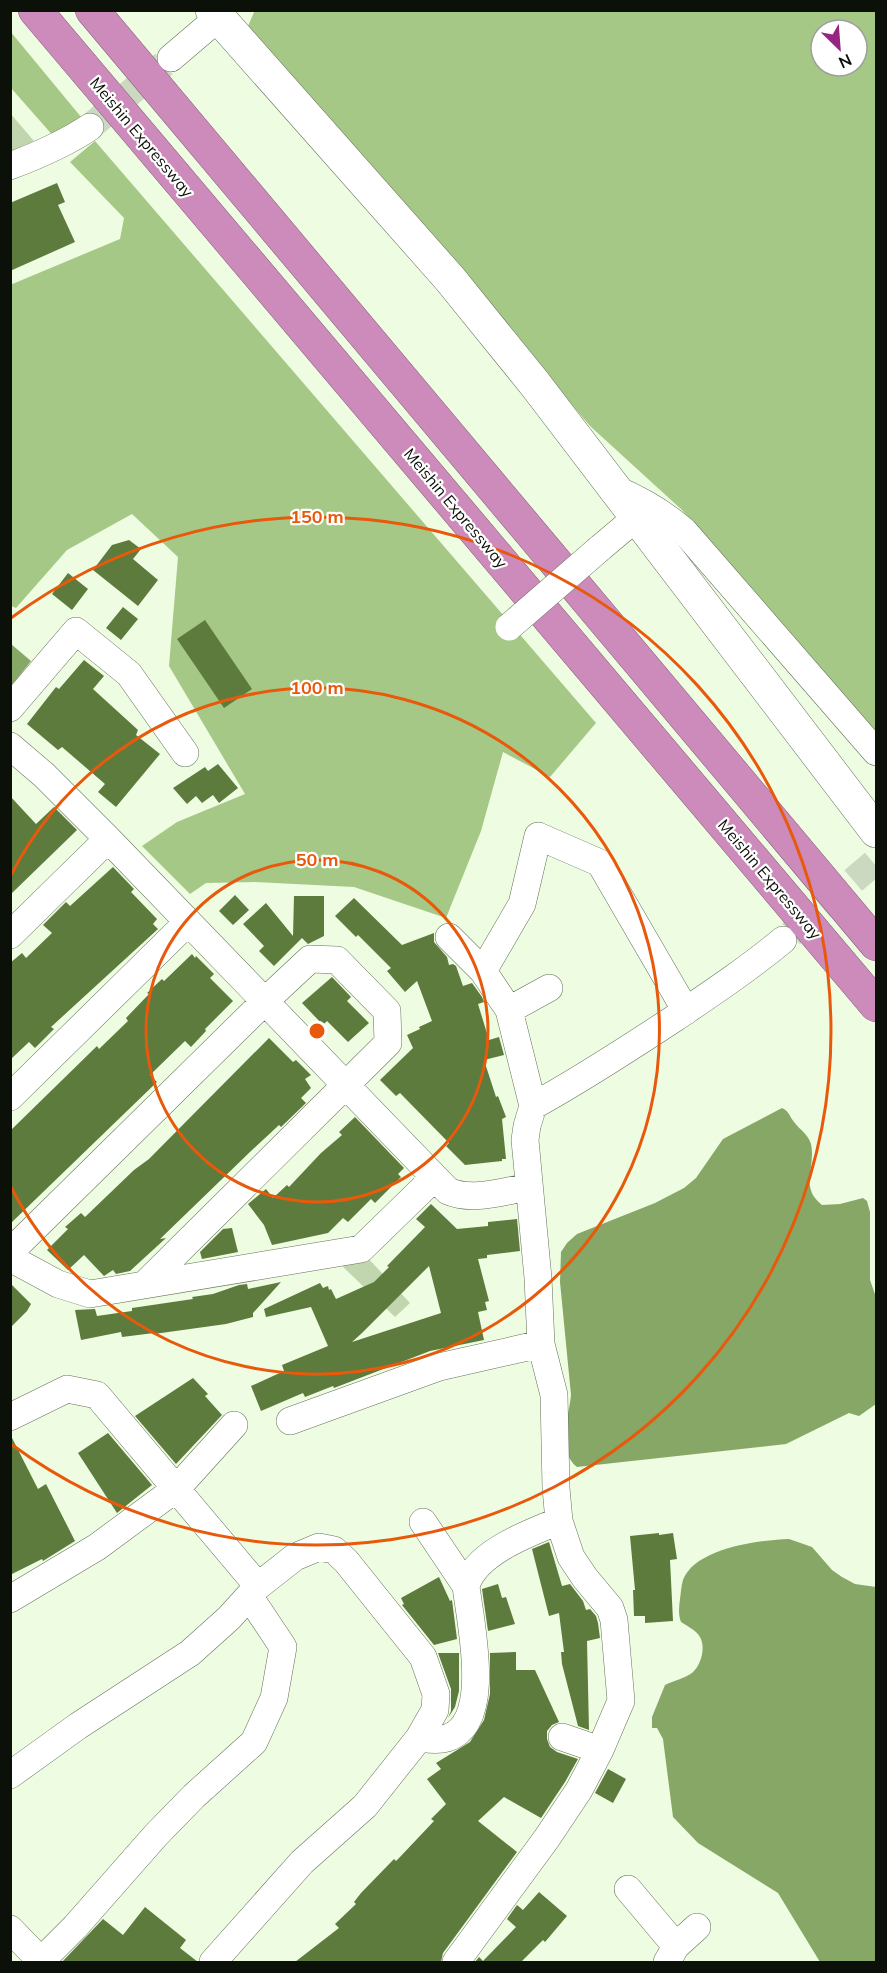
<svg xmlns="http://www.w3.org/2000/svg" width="887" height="1973" viewBox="0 0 887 1973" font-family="Mulish,sans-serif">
<rect width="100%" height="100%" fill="#eefce2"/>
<!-- green -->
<path fill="#c1d6ae" d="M10,113L34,141L11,151H10Z
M366,1256L410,1303L395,1317L339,1263Z"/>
<!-- forest -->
<path fill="#a6c886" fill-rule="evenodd" d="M255,10L876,11V731L682,510L590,426L248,26ZM821,30H857V66H821Z
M10,31L86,123L55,138L11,88Z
M95,141L596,723L550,777L503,752L481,831L446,918L354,887L255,882L206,883L190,894L142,846L177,822L245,794L169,666L178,557L132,514L67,550L16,608L11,606L10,285L120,239L124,218L70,162Z"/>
<!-- water -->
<path fill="#86a766" d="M11,644L31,661L11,686Z
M782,1108C789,1111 790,1117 794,1122C800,1130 808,1134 811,1144C816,1168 799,1187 822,1205L840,1204L863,1198L867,1201L870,1212V1280L876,1297V1404L859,1416L849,1413L786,1444L577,1467C556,1450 569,1417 571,1395L560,1282L561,1252L567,1243L577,1234L655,1203L684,1188L696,1178L723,1139Z
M789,1539L812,1547L832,1570L842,1577L855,1584L876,1587V1962H820L778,1893L698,1843L673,1817L663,1739L657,1728H652V1717L665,1685C673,1681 685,1678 692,1673C701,1665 706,1648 700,1637C696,1630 687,1626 681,1622C678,1614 679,1607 680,1599C681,1593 681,1586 683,1580C695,1548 760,1540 789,1539Z"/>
<!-- building -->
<path fill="#5c7b3c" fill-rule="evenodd" d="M57,183L65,202L58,205L75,242L10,271V203Z
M129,540L141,549L133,559L158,580L138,606L93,570L112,545Z
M68,573L88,589L72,610L52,594Z
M123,607L138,619L121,640L106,628Z
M205,620L252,689L224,708L177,639Z
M84,660L104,676L93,689L138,730L136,735L160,754L116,807L98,792L105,784L62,747L58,750L27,724L56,687L59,689Z
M218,764L238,788L219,803L213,795L202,803L196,796L187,804L173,788L205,767L208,771Z
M10,796L36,824L54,807L77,830L10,895Z
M113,867L134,889L131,892L157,919L153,924L158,929L51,1027L54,1029L35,1048L29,1042L10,1060V963L22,953L26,958L52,933L43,925L66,902L70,906Z
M235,895L249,910L233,925L219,911Z
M294,896H324V936L308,944L302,938L274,966L259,951L264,946L243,924L266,903L293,936Z
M354,898L402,945L434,933V942L447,957L449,965L453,964L456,966L463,986L472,983L482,997L484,1002L478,1004L489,1040L499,1037L504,1055L484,1060L496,1097L498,1096L506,1117L502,1119L506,1159H502V1161L465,1165L446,1146L449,1143L400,1093L396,1096L380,1080L413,1048L407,1035L420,1029L419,1027L432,1021L417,981L405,992L387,971L391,968L358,935L356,937L335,916Z
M192,954L195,958L196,956L214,974L210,978L233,1001L205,1029L206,1031L191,1047L185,1041L150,1075L157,1082L10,1224V1131L97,1046L99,1049L128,1021L126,1018L149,994L147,993L162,979L164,981Z
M332,977L351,997L347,1001L369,1023L348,1042L327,1021L323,1025L302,1003Z
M269,1038L293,1062L296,1060L311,1075L305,1079L311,1088L301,1098L306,1103L281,1127L279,1125L251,1151L160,1239L166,1238L130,1271L116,1274L113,1270L104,1276L84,1255L68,1270L47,1250L68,1229L65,1227L81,1213L85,1217L134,1170L149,1159Z
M355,1117L404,1168L398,1174L401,1177L375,1203L371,1199L348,1222L343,1218L328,1233L272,1245L264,1225L248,1204L266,1189L273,1198L287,1185L289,1187L321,1153L342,1135L339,1132Z
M431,1204L457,1229L488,1226V1222L517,1219L520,1251L487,1255V1258L478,1259L489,1301L485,1302L487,1310L478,1312L484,1340L430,1351L334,1388L333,1386L305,1397L303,1393L261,1411L251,1386L284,1371L282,1365L328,1346L311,1307L266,1317L264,1309L320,1283L323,1288L328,1286L329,1290L331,1289L336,1299L374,1282L389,1267L387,1266L425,1227L416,1219ZM429,1266L441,1313L352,1342L362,1333Z
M232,1228L238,1252L202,1259L200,1252L223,1229Z
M281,1282L253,1313V1317L226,1324L154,1334V1333L122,1337L121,1332L81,1340L75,1310L95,1309L97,1316L132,1311V1308L193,1299L192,1297L213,1294L239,1285L247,1284L248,1289Z
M10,1283L31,1304L27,1311L10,1328Z
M193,1378L208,1394L205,1396L222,1415L176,1464L135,1416Z
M108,1433L152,1485L117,1513L78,1453Z
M10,1434L38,1489L46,1484L75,1541L43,1561L42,1559L10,1575Z
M659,1533V1535L673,1533L677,1559L670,1560L673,1621L645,1623V1616H634L633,1590H635L630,1536Z
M549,1542L562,1586L570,1584L583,1601L586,1610L590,1609L596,1616L598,1623L600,1638L587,1641L589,1730L578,1726L562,1664L561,1652H564L559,1613L549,1616L532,1549Z
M439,1577L450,1601L452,1600L457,1639L434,1645L402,1605L404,1604L401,1598Z
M498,1584L502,1598L506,1597L515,1624L488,1631L482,1589Z
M516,1652V1670H535L559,1722L552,1725L547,1731V1739L550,1747L557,1752L578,1759L565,1782L541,1818L504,1797L478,1821L517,1852L443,1953L441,1962H295L339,1928L335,1924L356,1904L354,1902L361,1893L394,1859L396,1861L400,1857L434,1821L431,1819L446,1804L427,1779L441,1769L436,1763L470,1742L484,1720L490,1694V1653Z
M438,1653H459V1691L455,1707L448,1718L451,1711V1689Z
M608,1769L626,1779L613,1803L595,1793Z
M539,1892L567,1916L545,1942L543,1940L521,1962H475L479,1957L483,1961L516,1927L507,1919L517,1905L523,1910Z
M145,1907L186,1940L180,1948L198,1962H62L103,1919L123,1935Z"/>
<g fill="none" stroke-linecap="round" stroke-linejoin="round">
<!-- minor-tunnel -->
<path stroke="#ccd9c1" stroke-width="27" stroke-dasharray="27 14" stroke-linecap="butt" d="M90,127L164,64
M791,934L876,861"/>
<defs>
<path id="minor" d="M171,58L218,18
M10,166C39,155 65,144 90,127
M615,489C641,500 662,512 684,531L876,752
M599,549L637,517
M10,708L76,631L129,674L185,753
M10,746L44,775L108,839L448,1191C472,1202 504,1191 529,1187
M10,935L108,839
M449,937L483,971L509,1010L533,1106
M483,971L522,904L538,836L600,863L686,1011
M509,1010L549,988
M10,1097L187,923
M10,1252L264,1002L310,959L337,960L387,1011L388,1043L144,1285
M10,1258L58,1284L90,1294L361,1249L434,1178
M10,1417L67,1389L97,1395L258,1586
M290,1421L439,1367L541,1344
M423,1522L466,1586
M10,1599L97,1547L177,1488L234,1425
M562,1737L600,1750
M419,1738C428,1739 437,1741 447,1738C494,1723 470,1622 466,1586C475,1553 529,1533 559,1521
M10,1775L78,1726L190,1653L229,1618L258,1586L295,1557L319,1547L334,1550L346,1561L423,1657L436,1694L435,1710L419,1738L365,1806L302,1862L213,1962
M628,1889L676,1946
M10,1929L42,1962
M41,1961L75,1927L156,1835L194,1796L254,1742L274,1698L283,1647L249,1596
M456,1962L547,1838L579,1790L600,1750L621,1701L614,1620L610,1608L585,1578L571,1557L559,1521L556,1488L554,1395L541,1344L538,1278L525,1140L527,1126L533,1106C582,1079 628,1049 675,1018C712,993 748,969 783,940
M667,1962L676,1946L697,1927"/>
<path id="tertiary" d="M212,10L450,279L535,384L876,831"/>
<path id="motorway" d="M35,10L876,1005
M92,10L876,944"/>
</defs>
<!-- minor casing -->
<use href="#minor" stroke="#65715b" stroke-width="28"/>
<!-- tertiary casing -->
<use href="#tertiary" stroke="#65715b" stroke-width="34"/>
<!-- motorway casing -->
<use href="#motorway" stroke="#88607c" stroke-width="34"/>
<!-- minor -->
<use href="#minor" stroke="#fff" stroke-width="27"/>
<!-- tertiary -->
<use href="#tertiary" stroke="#fff" stroke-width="33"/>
<!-- motorway -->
<use href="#motorway" stroke="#cc8bba" stroke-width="33"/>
<defs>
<path id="minor-bridge" d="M509,627L599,549"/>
</defs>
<!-- minor-bridge casing -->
<use href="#minor-bridge" stroke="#65715b" stroke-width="28" stroke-linecap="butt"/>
<!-- minor-bridge -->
<use href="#minor-bridge" stroke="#fff" stroke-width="27"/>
</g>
<!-- distance rings -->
<g fill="none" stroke="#e8590c" stroke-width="3">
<circle cx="317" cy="1031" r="171"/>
<path d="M11 875A343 343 0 1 1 11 1187"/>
<path d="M11 618A514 514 0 1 1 11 1444"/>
</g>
<g text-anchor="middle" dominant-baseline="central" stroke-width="4.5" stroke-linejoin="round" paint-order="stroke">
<!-- street labels -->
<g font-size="16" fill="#0b1008" stroke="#fff">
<text transform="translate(142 137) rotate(50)">Meishin Expressway</text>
<text transform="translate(456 508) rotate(50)">Meishin Expressway</text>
<text transform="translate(770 879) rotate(50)">Meishin Expressway</text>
</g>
</g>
<circle cx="317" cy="1031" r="9" fill="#e8590c" stroke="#fff" stroke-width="3"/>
<g font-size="18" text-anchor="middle" font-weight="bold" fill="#e8590c" stroke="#fff" stroke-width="4.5" stroke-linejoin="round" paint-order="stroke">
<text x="317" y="523">150 m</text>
<text x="317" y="694">100 m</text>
<text x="317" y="866">50 m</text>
</g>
<!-- border -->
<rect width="887" height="1973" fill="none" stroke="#0b1008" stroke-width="24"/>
<!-- north arrow -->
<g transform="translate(839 48) rotate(155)"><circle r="28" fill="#ffffff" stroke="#9d9f9c" stroke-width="1.5"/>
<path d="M0-4.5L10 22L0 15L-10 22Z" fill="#972481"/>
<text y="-9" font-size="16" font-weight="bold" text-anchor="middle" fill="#0b1008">N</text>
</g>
</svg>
